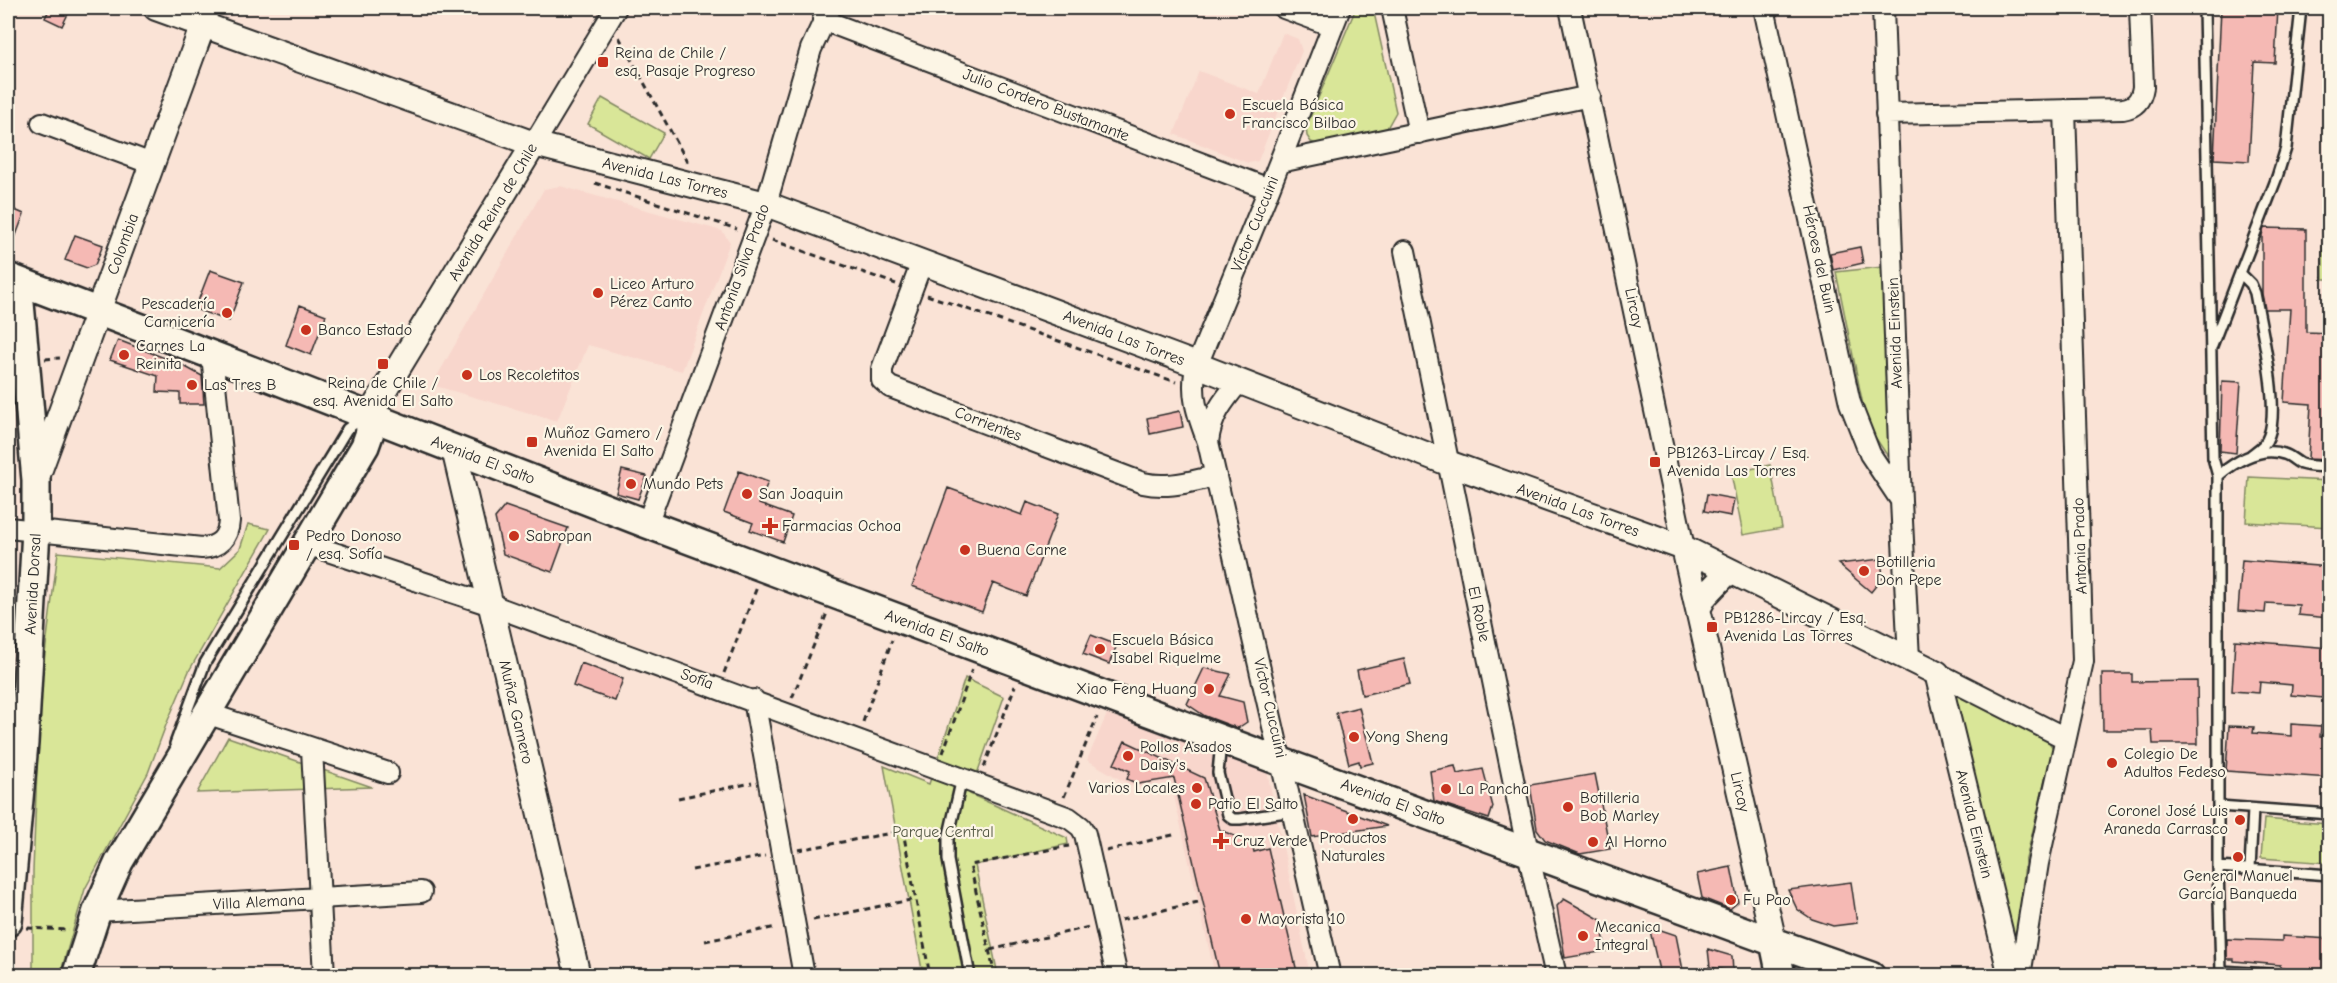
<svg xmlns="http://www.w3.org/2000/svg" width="2337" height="983" viewBox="0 0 2337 983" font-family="'Comic Neue',sans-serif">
<rect width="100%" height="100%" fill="#fae3d6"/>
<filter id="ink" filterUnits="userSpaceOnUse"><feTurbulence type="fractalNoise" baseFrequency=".0167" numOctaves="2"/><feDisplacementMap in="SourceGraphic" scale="12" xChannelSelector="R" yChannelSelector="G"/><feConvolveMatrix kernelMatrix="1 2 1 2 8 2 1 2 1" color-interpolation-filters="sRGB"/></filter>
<g filter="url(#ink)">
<!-- built -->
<path fill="#f8d6cc" d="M1283,33L1298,39L1302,51L1258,161L1248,163L1174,134L1199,71L1259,94Z
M560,186L722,231L730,242L682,371L588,345L557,421L432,385L544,189Z
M1107,714L1267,771L1310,975H1215L1171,783L1135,788L1087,760Z"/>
<!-- green -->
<path fill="#d9e698" stroke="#828862" stroke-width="1.5" d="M1356,8H1373L1396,112L1387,128L1320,145L1311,142L1307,136L1306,127Z
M602,98L664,133L649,159L588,124Z
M2322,198H2329V279H2323Z
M1882,267L1891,461L1867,425L1836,272Z
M1770,465L1782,528L1743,535L1731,473Z
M2249,477L2329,481V527L2246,522Z
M248,524L270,529L189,671L166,725L148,773L85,889L60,975H33V871L40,693L58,552L220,568L240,549Z
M965,678L1004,697L970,794L1067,838L1068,844L975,865L998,975H923L884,766L929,784Z
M1959,694L2046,738L2053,748L2025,863L2019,923L2015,933L2011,934L1955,697Z
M228,737L372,787L197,793Z
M2264,819L2329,824V863L2261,858Z"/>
<!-- building -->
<path fill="#f5b9b4" stroke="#2b2b2b" stroke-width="1.5" d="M50,8H71L62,26L45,18Z
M2221,8H2278L2275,63L2254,62L2249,161L2214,159Z
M8,207L24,214L9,254H8Z
M2264,228L2306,229V332L2330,333V460L2308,459L2311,404L2284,402L2290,309H2265L2262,294V235Z
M75,235L103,245L95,265L87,268L65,260Z
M1860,247L1863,263L1833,270L1830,253Z
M210,270L244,282L229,321L195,309Z
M300,305L326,315L311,355L286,345Z
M118,340L180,364L202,376L204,404H180V393L157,392L158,376L110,360Z
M2222,381L2241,382L2236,453L2220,451Z
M1180,411L1183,427L1150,434L1147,418Z
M622,470L647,476L638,499L616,493Z
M739,471L768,482L759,504L792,516L783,542L750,530L753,523L724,512Z
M948,488L1022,515L1027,502L1058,514L1026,596L993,583L982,612L912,586Z
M1707,494L1734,499L1731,516L1704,511Z
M505,506L568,528L552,572L503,554L495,518Z
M1881,559L1883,577L1871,592L1838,564Z
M2242,560L2330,567L2329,618L2298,615L2299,605L2266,603L2265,613L2238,611Z
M1091,635L1117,645L1109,664L1083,654Z
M2235,640L2330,648V687L2323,686V698L2291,695L2292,685L2260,682L2259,693L2232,691Z
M1404,659L1410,684L1362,695L1357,670Z
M581,663L623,679L615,701L573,686Z
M1204,668L1231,674L1220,696L1243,702L1247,722L1238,728L1229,725L1205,716L1187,704Z
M2102,674H2132V682L2197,681L2198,744H2153L2152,730H2103Z
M1359,707L1373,763L1360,766L1359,761L1349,764L1336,713Z
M2291,724L2321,726L2320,737H2330V778L2226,771L2229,726L2254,727L2253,733L2291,736Z
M1125,741L1204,778L1220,830L1252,843L1254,852L1268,848L1297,972L1281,975H1220L1174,778L1138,784L1127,779L1130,771L1114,764Z
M1455,766L1457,774L1483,769L1493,807L1489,819L1434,801L1430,771Z
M1595,774L1610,849L1580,854L1545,840L1537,829L1530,785Z
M1304,795L1387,826L1312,837Z
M1731,867L1738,902L1730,909L1702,898L1697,874Z
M1851,882L1857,923L1833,926L1812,919L1797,909L1788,890Z
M1564,899L1601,920L1606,951L1565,958L1557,906Z
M1649,926L1676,935L1684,975H1660Z
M2282,936L2330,939V973L2302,971L2280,968V965L2234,961V959H2227V939L2282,941Z
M1708,949L1732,956L1733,972L1710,967Z"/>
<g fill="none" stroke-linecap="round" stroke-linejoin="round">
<defs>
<path id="service" d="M2204,8L2213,458L2218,476V867L2221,971L2297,976
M2240,273L2251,284L2255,293C2261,327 2280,405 2269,435C2266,445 2259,449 2251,455
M2212,346L2277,177L2286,148L2301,8
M2218,476C2236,461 2260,446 2284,454C2291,456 2295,461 2301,464C2309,467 2320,466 2330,467
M1221,742L1218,773L1228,815L1233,819H1240L1293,811
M175,744L205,663L347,429L362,418
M962,778L948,839V860L970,976
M2219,806L2330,814
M2218,867L2330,875
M2250,869L2253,809
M8,965L9,976"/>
<path id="minor" d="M1284,8L1333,26
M1392,8L1419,133
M1570,8L1684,548
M1764,8L1850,403L1870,454L1900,499
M1883,8L1901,501L1909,659
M823,20L1269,189
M203,25L209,8
M1886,114L2123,109C2136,107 2141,100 2143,87L2140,8
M42,123L152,164
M534,144L616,8
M1280,162L1590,96
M1405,251L1528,852L1556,976
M922,262L882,369V380L890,387L1143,483C1169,489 1191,481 1216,476
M1208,442C1211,416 1223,401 1239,382
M647,524L766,204L811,49L830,8
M8,528L202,548C219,547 228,538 229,521L212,355
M307,544L491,605L1069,818L1081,827L1085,834L1117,976
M1937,673L2065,738
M754,700L804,976
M206,713L388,773
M312,749L324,976
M97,911L421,892
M1330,976L1208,442C1198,416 1189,392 1197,365L1269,189L1340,8
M2020,976L2038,863L2083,661L2065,110"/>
<path id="tertiary" d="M156,8L534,144L766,204L1197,365L1448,463L1684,548L1937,673L2011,976
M369,416L534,144
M454,449L578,976
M36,480L203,25
M1684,548L1774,942
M1698,609L1705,596L1729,571"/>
<path id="secondary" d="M8,277L212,355L647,524L1282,762L1774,942L1871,976
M8,922L24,743L36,530V480L18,281
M1774,942L1781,976
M76,976L97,911L119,862L365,446L370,432L369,416"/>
</defs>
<!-- service casing -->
<use href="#service" stroke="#2b2b2b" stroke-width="14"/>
<!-- minor casing -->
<use href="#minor" stroke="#2b2b2b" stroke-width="24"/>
<!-- tertiary casing -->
<use href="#tertiary" stroke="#2b2b2b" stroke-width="28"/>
<!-- secondary casing -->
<use href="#secondary" stroke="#2b2b2b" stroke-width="32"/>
<!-- path -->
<path stroke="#2b2b2b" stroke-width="3" stroke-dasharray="6 4.5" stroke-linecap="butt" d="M619,37L688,163
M595,183L737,229
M772,240L896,284
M927,295L1176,382
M45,359L60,358
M724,673L757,587
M792,698L827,613
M863,722L892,640
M943,753L972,669
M984,767L1015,686
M1064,797L1097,717
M678,798L752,783
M798,850L903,831L930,976
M1106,851L1177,834
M692,870L765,856
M813,920L915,899
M1121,920L1198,902
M27,928L69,930
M705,941L777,927
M990,950L1089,927
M916,976L929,973
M995,976L970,865L1069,846
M1211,976V975"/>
<!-- service -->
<use href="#service" stroke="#fcf5e5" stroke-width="9"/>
<!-- minor -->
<use href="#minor" stroke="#fcf5e5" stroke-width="20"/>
<!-- tertiary -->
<use href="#tertiary" stroke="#fcf5e5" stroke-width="24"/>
<!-- secondary -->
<use href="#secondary" stroke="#fcf5e5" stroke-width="27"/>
</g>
</g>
<!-- markers -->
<g fill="#c8321e" stroke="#fcf5e5" stroke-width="2">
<rect x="597" y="56" width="12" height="12" rx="3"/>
<circle cx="1230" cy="114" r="6"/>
<circle cx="598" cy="293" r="6"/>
<circle cx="227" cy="313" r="6"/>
<circle cx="306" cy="330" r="6"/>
<circle cx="124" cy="355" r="6"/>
<rect x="377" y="358" width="12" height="12" rx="3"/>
<circle cx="467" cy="375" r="6"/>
<circle cx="192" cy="385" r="6"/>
<rect x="526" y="436" width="12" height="12" rx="3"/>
<rect x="1649" y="456" width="12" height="12" rx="3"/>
<circle cx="631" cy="484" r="6"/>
<circle cx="747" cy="494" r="6"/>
<path d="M767 517h6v6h6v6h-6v6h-6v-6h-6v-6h6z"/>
<circle cx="514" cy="536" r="6"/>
<rect x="288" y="539" width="12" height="12" rx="3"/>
<circle cx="965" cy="550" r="6"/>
<circle cx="1864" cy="571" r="6"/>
<rect x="1706" y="621" width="12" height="12" rx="3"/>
<circle cx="1100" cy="649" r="6"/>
<circle cx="1209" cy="689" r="6"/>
<circle cx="1354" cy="737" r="6"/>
<circle cx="1128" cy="756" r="6"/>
<circle cx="2112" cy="763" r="6"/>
<circle cx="1197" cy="788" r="6"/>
<circle cx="1446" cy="789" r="6"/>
<circle cx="1196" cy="804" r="6"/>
<circle cx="1568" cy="807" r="6"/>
<circle cx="1353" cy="819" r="6"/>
<circle cx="2240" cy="820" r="6"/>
<path d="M1218 832h6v6h6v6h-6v6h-6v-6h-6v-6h6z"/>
<circle cx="1593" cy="842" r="6"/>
<circle cx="2238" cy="857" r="6"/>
<circle cx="1731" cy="900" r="6"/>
<circle cx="1246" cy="919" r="6"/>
<circle cx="1583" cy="936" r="6"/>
</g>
<g text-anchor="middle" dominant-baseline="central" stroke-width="4.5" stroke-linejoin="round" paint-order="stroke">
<!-- poi labels -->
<g font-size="16" fill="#2b2b2b" stroke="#fcf5e5" text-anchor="start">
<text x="615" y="53">Reina de Chile /<tspan x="615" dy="18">esq. Pasaje Progreso</tspan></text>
<text x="1242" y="105">Escuela Básica<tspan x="1242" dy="18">Francisco Bilbao</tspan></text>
<text x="610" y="284">Liceo Arturo<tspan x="610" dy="18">Pérez Canto</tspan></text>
<text x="215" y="304" text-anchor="end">Pescadería<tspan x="215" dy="18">Carnicería</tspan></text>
<text x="318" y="330">Banco Estado</text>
<text x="136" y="346">Carnes La<tspan x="136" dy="18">Reinita</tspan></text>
<text x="479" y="375">Los Recoletitos</text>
<text x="383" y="383" text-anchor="middle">Reina de Chile /<tspan x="383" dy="18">esq. Avenida El Salto</tspan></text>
<text x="204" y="385">Las Tres B</text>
<text x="544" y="433">Muñoz Gamero /<tspan x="544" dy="18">Avenida El Salto</tspan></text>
<text x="1667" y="453">PB1263-Lircay / Esq.<tspan x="1667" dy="18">Avenida Las Torres</tspan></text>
<text x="643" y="484">Mundo Pets</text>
<text x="759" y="494">San Joaquin</text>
<text x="782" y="526">Farmacias Ochoa</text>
<text x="306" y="536">Pedro Donoso<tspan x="306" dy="18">/ esq. Sofía</tspan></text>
<text x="526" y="536">Sabropan</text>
<text x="977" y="550">Buena Carne</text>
<text x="1876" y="562">Botilleria<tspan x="1876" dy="18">Don Pepe</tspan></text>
<text x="1724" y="618">PB1286-Lircay / Esq.<tspan x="1724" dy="18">Avenida Las Torres</tspan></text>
<text x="1112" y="640">Escuela Básica<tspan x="1112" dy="18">Isabel Riquelme</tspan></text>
<text x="1197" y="689" text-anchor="end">Xiao Feng Huang</text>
<text x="1366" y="737">Yong Sheng</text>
<text x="1140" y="747">Pollos Asados<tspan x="1140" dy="18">Daisy's</tspan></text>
<text x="2124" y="754">Colegio De<tspan x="2124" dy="18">Adultos Fedeso</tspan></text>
<text x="1185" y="788" text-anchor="end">Varios Locales</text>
<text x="1458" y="789">La Pancha</text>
<text x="1580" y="798">Botilleria<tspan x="1580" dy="18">Bob Marley</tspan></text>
<text x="1208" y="804">Patio El Salto</text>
<text x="2228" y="811" text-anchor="end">Coronel José Luis<tspan x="2228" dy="18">Araneda Carrasco</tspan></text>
<text x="1353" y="838" text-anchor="middle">Productos<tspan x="1353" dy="18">Naturales</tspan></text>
<text x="1233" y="841">Cruz Verde</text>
<text x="1605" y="842">Al Horno</text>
<text x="2238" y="876" text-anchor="middle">General Manuel<tspan x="2238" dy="18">García Banqueda</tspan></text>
<text x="1743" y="900">Fu Pao</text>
<text x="1258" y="919">Mayorista 10</text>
<text x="1595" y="927">Mecanica<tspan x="1595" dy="18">Integral</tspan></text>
</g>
<!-- street labels -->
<g font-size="16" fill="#2b2b2b" stroke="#fcf5e5">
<text transform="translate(1046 105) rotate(21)">Julio Cordero Bustamante</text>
<text transform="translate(665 178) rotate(14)">Avenida Las Torres</text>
<text transform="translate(493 212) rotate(-59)">Avenida Reina de Chile</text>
<text transform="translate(1255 224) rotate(-68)">Víctor Cuccuini</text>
<text transform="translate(123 244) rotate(-70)">Colombia</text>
<text transform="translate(1819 259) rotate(78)">Héroes del Buin</text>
<text transform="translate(742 267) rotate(-70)">Antonia Silva Prado</text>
<text transform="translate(1634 308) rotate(78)">Lircay</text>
<text transform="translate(1895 333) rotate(-92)">Avenida Einstein</text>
<text transform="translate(1124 338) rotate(21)">Avenida Las Torres</text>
<text transform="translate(988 424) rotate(21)">Corrientes</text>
<text transform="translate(483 460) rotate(21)">Avenida El Salto</text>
<text transform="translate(1578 510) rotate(20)">Avenida Las Torres</text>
<text transform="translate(2080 546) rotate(-92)">Antonia Prado</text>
<text transform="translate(33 584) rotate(-87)">Avenida Dorsal</text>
<text transform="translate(1479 614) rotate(78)">El Roble</text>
<text transform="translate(937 633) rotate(20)">Avenida El Salto</text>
<text transform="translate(697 679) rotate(20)">Sofía</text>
<text transform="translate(1270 708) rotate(77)">Víctor Cuccuini</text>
<text transform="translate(516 712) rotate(77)">Muñoz Gamero</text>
<text transform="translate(1740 792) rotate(77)">Lircay</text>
<text transform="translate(1393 802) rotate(20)">Avenida El Salto</text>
<text transform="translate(1974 824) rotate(76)">Avenida Einstein</text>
<text transform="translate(259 902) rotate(-3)">Villa Alemana</text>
</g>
<!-- park labels -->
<g font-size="16" fill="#565a46" stroke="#fcf5e5">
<text x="943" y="832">Parque Central</text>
</g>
</g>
<!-- margin -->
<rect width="2337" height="983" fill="none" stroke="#fcf5e5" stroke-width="30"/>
<rect x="15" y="15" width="2307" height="953" fill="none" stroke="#2b2b2b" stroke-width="2" filter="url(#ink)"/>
</svg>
